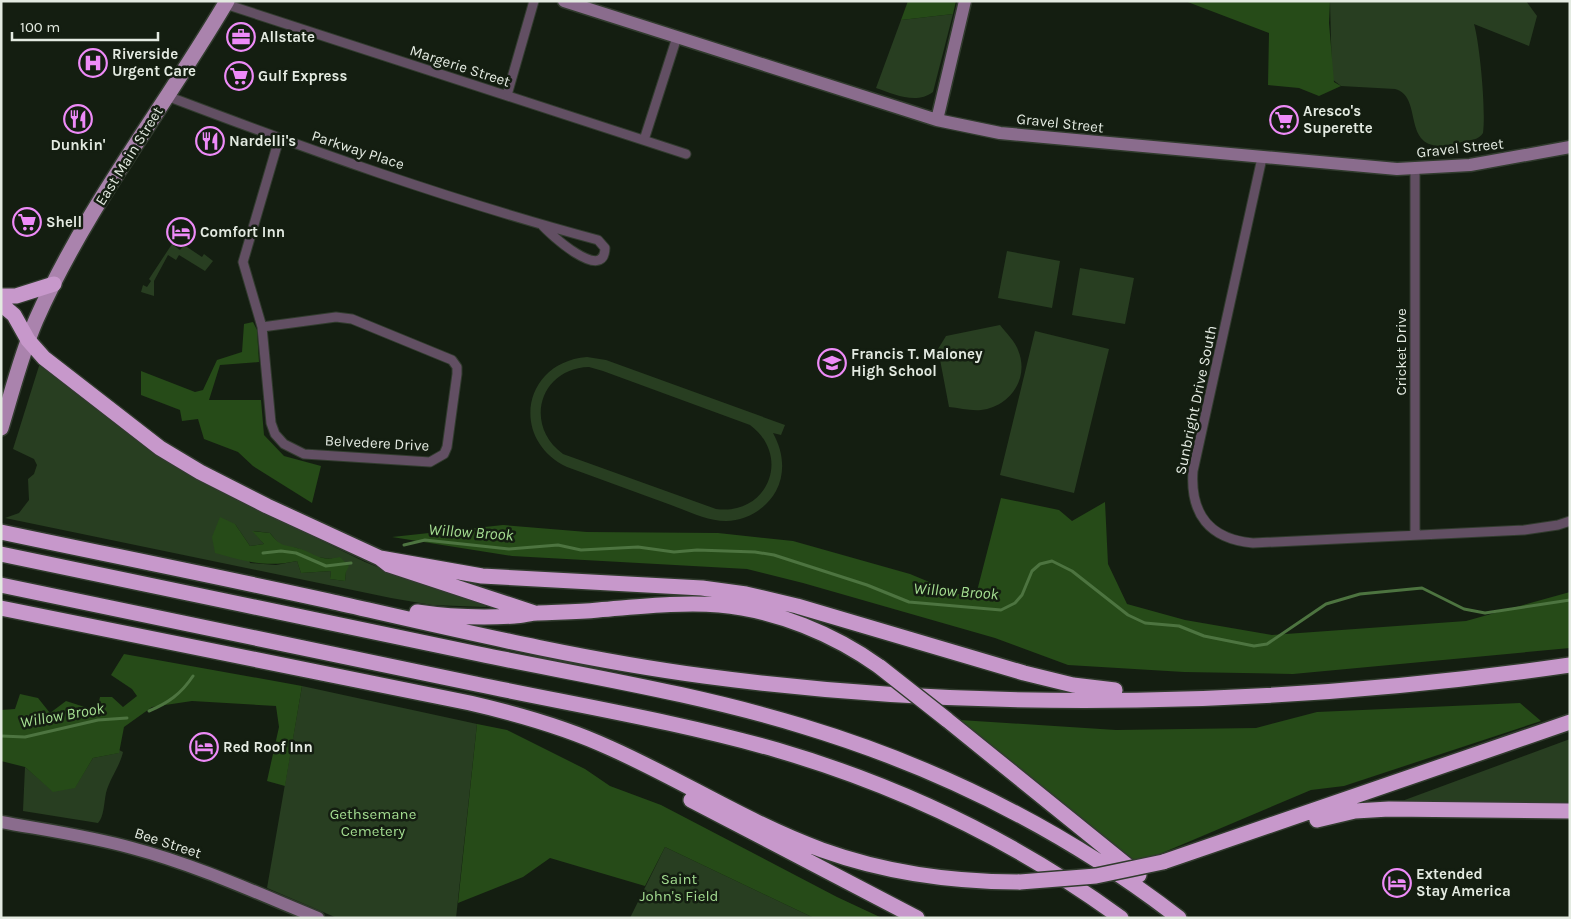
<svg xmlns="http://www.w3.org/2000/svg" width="1571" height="919" viewBox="0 0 1571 919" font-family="Karla,sans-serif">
<rect width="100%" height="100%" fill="#141e11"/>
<!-- green -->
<path fill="#283e21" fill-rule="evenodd" d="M1330,1H1526L1537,16L1529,46L1474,24C1480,45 1486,111 1483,133C1479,140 1470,140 1462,142C1395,162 1427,97 1395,89L1341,86L1332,79Z
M953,14L933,92C916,105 894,94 876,88L901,20Z
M172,244L180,250L184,245L202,257L204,254L213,261L205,271L179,255L176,260L168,255L154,281V296L141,292L143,285L147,287L151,281L149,279Z
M1007,251L1060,261L1052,308L998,298Z
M1080,268L1134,278L1125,324L1072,315Z
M1000,325C1006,333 1015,341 1018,350C1030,378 1010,407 981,410C971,411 959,408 949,407L938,349L946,336Z
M1035,331L1109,349L1074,493L1000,475Z
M587,357L606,360L785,425L781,435L773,433C783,451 786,472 776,491C766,509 746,521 726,521C707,521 688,511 671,505C636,492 602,480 567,467C509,439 523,362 587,357ZM589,367L603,371L750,425C792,456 768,516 716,509L563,454C523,425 540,368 589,367Z
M39,366H43L269,515L365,562L402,577L485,603L486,607L432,605L391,598L5,518L19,513L29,500L28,479L34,474L37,465L34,459L13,449ZM235,524L250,546L264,544L253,531L270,533L279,544L286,547L297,548L315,557L334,559L346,572L345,581L330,579L331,571L301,573L297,561L276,565L250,563Z
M302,686L477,724L456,918H337L267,888Z
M1570,739V804L1402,801Z
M119,750L123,752C120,766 110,778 106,793C104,802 104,817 98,823L23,811L25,767L53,791L75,787L93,758L118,753Z
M665,847L814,918H630Z"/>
<!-- forest -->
<path fill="#264b18" d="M908,1H956L953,14L901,20Z
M1185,1H1330L1329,23L1334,82L1341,86L1319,96L1299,88L1268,85L1269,33Z
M253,322L257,330L259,362L220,365L209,400H261L264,435L284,456L321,466L312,503L253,466L238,452L204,439L198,419L182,421L180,410L141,395V371L195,392L203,390L217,360L242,352L244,324Z
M1001,498L1059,510L1072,521L1105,502L1108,564L1127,604L1185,620L1272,635L1466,621L1570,592V648L1293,674L1184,672L1068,665L995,638L803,583L747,569L512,556L392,537L503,525L587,532L718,533L793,541L910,574L958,594L976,595Z
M220,517L235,524L250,546L264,544L252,531L270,533C281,547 282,544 297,548C315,553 319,562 340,557L349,566L346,572L345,581L330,579L331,571L301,573L297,561C265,568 245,561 215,553L212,537Z
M124,654L302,686L285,786L267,781L279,727L276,706L192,701L152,707L124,727L119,753L93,758L75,788L53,792L25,767L1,761V710L15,709L20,694L38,698L50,713L66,701L97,711L100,697H112L123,707L137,696L132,689L111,675Z
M1520,703L1541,721L1344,786L1311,790L1155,856L1133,862L960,720L1116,730L1256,728L1317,712Z
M477,724L507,730L585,769L610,786L661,805L837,897L882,918H814L665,847L645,886L550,858L523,877L458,903Z"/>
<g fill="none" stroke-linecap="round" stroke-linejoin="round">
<!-- stream -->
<path stroke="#4d7440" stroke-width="3" d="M404,545L425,540L509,549L558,545L581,550L638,547L674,552L697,550L755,552L774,555L867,585L909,602L1001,610L1015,603L1022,595L1032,571L1040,564L1052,561L1072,571L1128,615L1145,623L1179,626L1204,636L1254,646L1267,644L1326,604L1360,594L1422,588L1464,609L1485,613L1570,600
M263,553L281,551L296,553L326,566L351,563
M149,711C168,703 181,694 193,676
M1,736L25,737L98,720L127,718"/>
<defs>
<path id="street" d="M225,4L686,154
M507,95L534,1
M167,96C309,150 452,201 598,240L605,248C604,284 549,233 542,225
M644,140L677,37
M1262,158L1193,471C1190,514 1209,539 1253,543L1524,530L1558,525L1570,521
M336,317L352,319L452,360L457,367V374L447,447L444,454L430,462L304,454L284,444L275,434L271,423L262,327Z
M262,327L243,262L279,139
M1415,534V169"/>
<path id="secondary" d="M564,1L937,120L1000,133L1397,169L1470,165L1570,147
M937,120L965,1
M1,822C45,830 89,836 132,848C196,865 257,893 318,918"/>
<path id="primary" d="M1,428C12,392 21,355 36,320C86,207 164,108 227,1"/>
<path id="highway" d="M1,296H16L54,284
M1,304L14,315L28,340L44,358L160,448L200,472L267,506L380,558L389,565L535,613
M1,532C110,555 220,577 329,601C453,629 577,659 704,676C988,714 1286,706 1570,665
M1,554C160,587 320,621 479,654C586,676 698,694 802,726C938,767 1066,831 1179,918
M380,558L482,576L702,588L746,594L797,606L1024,673L1073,685L1115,690
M1,585C160,618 318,651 476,684C576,705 679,722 777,750C900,786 1017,842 1121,918
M1,608L470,703C518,714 565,727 610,748C682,780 748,823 822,850C886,873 952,882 1020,882
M417,612C450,617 483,618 515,616C523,616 530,613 538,613C558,612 578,612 598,610C638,607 679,602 719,605C776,610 834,634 880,667
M946,719L1139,875
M691,800L917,918
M1317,820L1355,811L1389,809L1570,811
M1163,862L1570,722"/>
</defs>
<!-- street casing -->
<use href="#street" stroke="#313b2e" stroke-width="11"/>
<!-- secondary casing -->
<use href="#secondary" stroke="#313b2e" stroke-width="15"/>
<!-- primary casing -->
<use href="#primary" stroke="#313b2e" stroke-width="18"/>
<!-- highway casing -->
<use href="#highway" stroke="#313b2e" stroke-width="18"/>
<!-- street -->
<use href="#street" stroke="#624f63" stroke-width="9"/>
<!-- secondary -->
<use href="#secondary" stroke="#8a6c8d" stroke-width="12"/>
<!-- primary -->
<use href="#primary" stroke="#aa83ad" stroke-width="15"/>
<!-- highway -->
<use href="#highway" stroke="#c798cb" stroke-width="15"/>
<defs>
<path id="highway-bridge" d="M880,667L946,719
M1020,882L1096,876L1163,862"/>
</defs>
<!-- highway-bridge casing -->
<use href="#highway-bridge" stroke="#313b2e" stroke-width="18" stroke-linecap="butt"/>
<!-- highway-bridge -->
<use href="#highway-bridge" stroke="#c798cb" stroke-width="15"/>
</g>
<!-- icons -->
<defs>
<symbol id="office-ring" viewBox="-11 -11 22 22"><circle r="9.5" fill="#141e11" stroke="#ee8bf8" stroke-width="1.5"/><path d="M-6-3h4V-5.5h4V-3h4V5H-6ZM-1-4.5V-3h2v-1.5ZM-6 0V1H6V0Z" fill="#ee8bf8"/></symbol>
<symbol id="hospital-ring" viewBox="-11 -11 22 22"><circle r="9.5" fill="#141e11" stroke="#ee8bf8" stroke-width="1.5"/><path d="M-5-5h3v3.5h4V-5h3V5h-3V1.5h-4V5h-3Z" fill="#ee8bf8"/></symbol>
<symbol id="supermarket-ring" viewBox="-11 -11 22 22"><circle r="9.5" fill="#141e11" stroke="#ee8bf8" stroke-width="1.5"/><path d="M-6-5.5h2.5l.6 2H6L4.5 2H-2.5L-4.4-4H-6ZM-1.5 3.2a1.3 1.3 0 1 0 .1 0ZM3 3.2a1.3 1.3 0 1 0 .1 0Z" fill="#ee8bf8"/></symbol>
<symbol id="restaurant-ring" viewBox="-11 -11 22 22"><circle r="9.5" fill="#141e11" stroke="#ee8bf8" stroke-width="1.5"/><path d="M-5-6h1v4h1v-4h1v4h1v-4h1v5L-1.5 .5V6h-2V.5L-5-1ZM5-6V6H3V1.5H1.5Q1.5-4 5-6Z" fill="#ee8bf8"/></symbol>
<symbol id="hotel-ring" viewBox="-11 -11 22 22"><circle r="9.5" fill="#141e11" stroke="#ee8bf8" stroke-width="1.5"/><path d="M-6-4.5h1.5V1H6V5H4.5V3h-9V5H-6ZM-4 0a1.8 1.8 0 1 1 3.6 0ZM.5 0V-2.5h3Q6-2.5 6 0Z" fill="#ee8bf8"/></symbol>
<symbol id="school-ring" viewBox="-11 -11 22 22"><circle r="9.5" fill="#141e11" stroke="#ee8bf8" stroke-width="1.5"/><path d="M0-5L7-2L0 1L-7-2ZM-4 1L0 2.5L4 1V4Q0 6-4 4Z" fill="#ee8bf8"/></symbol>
</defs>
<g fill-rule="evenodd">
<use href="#office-ring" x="225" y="21" width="32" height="32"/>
<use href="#hospital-ring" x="77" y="47" width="32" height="32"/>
<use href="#supermarket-ring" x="223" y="60" width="32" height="32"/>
<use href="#restaurant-ring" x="62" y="103" width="32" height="32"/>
<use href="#supermarket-ring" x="1268" y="104" width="32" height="32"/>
<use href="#restaurant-ring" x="194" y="125" width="32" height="32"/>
<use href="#supermarket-ring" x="11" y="206" width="32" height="32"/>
<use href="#hotel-ring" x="165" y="216" width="32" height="32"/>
<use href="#school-ring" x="816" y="347" width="32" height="32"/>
<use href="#hotel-ring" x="188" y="731" width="32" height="32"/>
<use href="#hotel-ring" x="1381" y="867" width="32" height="32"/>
</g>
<g text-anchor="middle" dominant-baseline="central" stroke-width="5" stroke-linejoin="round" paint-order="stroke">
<!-- poi labels -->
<g font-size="15" font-weight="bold" fill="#e3eae1" stroke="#141e11" text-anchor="start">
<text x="260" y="37">Allstate</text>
<text x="112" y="54">Riverside<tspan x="112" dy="17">Urgent Care</tspan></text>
<text x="258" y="76">Gulf Express</text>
<text x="1303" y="111">Aresco's<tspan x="1303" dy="17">Superette</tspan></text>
<text x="229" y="141">Nardelli's</text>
<text x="78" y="145" text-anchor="middle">Dunkin'</text>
<text x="46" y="222">Shell</text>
<text x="200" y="232">Comfort Inn</text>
<text x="851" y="354">Francis T. Maloney<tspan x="851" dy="17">High School</tspan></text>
<text x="223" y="747">Red Roof Inn</text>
<text x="1416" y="874">Extended<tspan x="1416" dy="17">Stay America</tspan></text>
</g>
<!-- street labels -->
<g font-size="15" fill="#e3eae1" stroke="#141e11">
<text transform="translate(460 66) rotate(18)">Margerie Street</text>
<text transform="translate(1060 123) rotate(6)">Gravel Street</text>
<text transform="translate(1460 148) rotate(-6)">Gravel Street</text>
<text transform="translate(358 150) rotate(18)">Parkway Place</text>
<text transform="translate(129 156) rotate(-58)">East Main Street</text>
<text transform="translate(1401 352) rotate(-90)">Cricket Drive</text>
<text transform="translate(1196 400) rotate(-78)">Sunbright Drive South</text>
<text transform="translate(377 443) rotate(3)">Belvedere Drive</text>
<text transform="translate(168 843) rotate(18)">Bee Street</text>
</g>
<!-- park labels -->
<g font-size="15" fill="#a3dc90" stroke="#141e11">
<text x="373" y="814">Gethsemane<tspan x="373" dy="17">Cemetery</tspan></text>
<text x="679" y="879">Saint<tspan x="679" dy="17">John's Field</tspan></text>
</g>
<!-- water labels -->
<g font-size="16" font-style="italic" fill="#a5de92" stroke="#141e11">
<text transform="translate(471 532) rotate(4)">Willow Brook</text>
<text transform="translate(956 591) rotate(4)">Willow Brook</text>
<text transform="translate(62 715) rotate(-10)">Willow Brook</text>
</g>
</g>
<!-- border -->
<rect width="1571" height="919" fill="none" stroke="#e3eae1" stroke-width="5"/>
<!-- scale -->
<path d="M12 32v8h146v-8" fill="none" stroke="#e3eae1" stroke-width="2.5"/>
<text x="20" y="32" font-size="15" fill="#e3eae1" stroke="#141e11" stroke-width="4" paint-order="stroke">100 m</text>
</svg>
